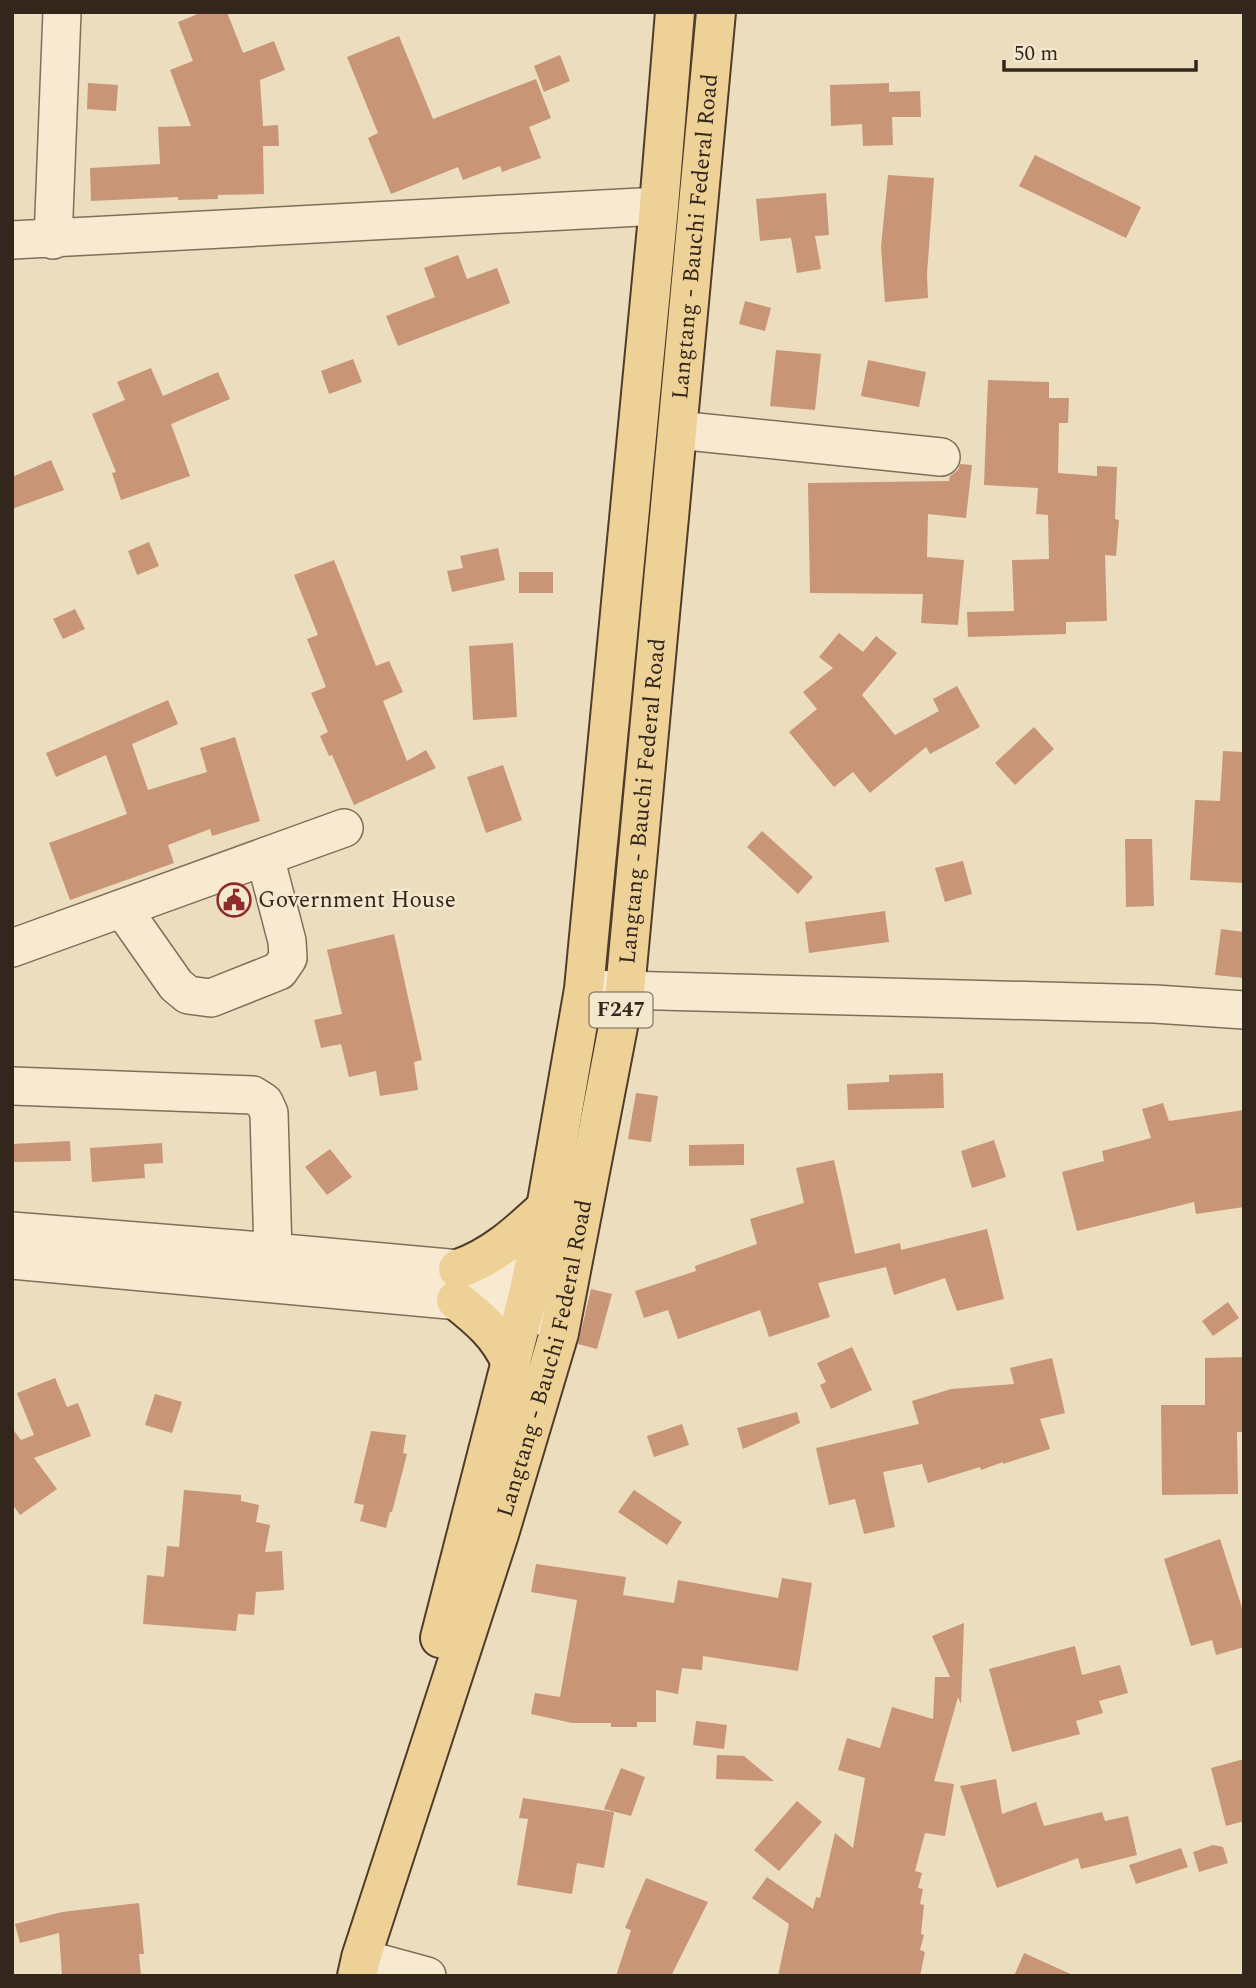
<svg xmlns="http://www.w3.org/2000/svg" width="1256" height="1988" viewBox="0 0 1256 1988" font-family="Spectral,serif">
<rect width="100%" height="100%" fill="#ebddbe"/>
<!-- building -->
<path fill="#c89676" d="M203,12H227L243,53L274,41L285,70L260,80L263,126L278,125L279,146H263L264,194L218,195V199L178,200V197L91,201L90,168L160,164L158,127L191,126L170,70L193,61L178,22Z
M399,36L433,119L536,79L551,118L529,127L541,158L502,172L500,166L463,180L458,167L391,194L368,138L378,133L347,57Z
M560,55L570,81L544,92L534,66Z
M88,83L118,85L116,111L87,109Z
M889,83V92L920,91L921,117H892L893,145L863,146L862,124L831,126L830,85Z
M1035,155L1141,207L1126,238L1019,186Z
M888,175L934,178L927,274L928,298L885,302L881,247Z
M826,193L829,235L815,236L821,269L797,273L791,238L760,241L756,199Z
M458,255L467,279L497,268L510,303L398,346L386,316L435,297L424,268Z
M745,301L771,308L765,331L739,324Z
M776,350L821,354L815,410L770,406Z
M353,359L362,382L329,394L321,371Z
M868,360L926,372L919,407L861,396Z
M151,368L163,396L218,372L230,399L171,424L190,476L121,500L112,473L116,472L92,414L125,400L117,382Z
M988,380L1049,382V398H1069L1068,423H1059L1058,473L1097,476V466L1117,467L1115,519L1119,520L1116,556L1105,555L1107,621L1066,622V634L968,637L967,612L1014,611L1012,560L1049,559L1048,515L1036,514L1038,488L984,485Z
M51,460L64,490L12,509V477Z
M960,464L972,465L966,518L928,514L927,557L964,560L958,625L921,623L923,594L810,593L808,483L949,481L950,476L958,470Z
M149,542L159,566L137,575L128,551Z
M498,548L505,580L452,592L447,571L463,568L460,556Z
M334,560L376,666L389,661L403,692L383,701L407,761L426,750L436,768L354,805L332,755L329,756L320,736L328,732L311,693L326,687L307,639L318,635L294,575Z
M519,572H553V593H519Z
M75,609L85,629L63,639L53,619Z
M839,633L863,652L876,636L897,653L862,695L895,735L939,711L933,699L957,686L980,727L930,754L926,747L870,793L853,772L834,787L789,732L817,709L803,692L833,668L819,657Z
M513,643L517,717L473,720L469,646Z
M168,700L178,724L132,744L148,790L207,772L200,748L235,737L260,821L212,836L210,829L168,845L174,863L70,900L49,843L127,814L106,755L56,777L46,753Z
M1034,727L1054,749L1015,785L995,763Z
M1223,751L1244,752V883L1190,880L1195,800L1220,801Z
M503,765L522,820L486,833L467,777Z
M762,831L813,877L798,894L747,847Z
M1125,839H1152L1154,906L1126,907Z
M963,861L972,894L945,902L935,868Z
M885,911L889,942L809,953L805,922Z
M1221,929L1244,932V978L1215,975Z
M394,934L422,1060L414,1062L418,1090L380,1096L376,1071L349,1077L341,1044L321,1048L314,1020L342,1014L327,950Z
M943,1073L944,1108L848,1110L847,1084L889,1082V1075Z
M636,1093L658,1096L651,1142L628,1139Z
M1163,1103L1169,1121L1244,1110V1207L1196,1214L1194,1202L1077,1231L1062,1172L1104,1161L1102,1151L1151,1138L1142,1109Z
M994,1140L1006,1177L972,1188L961,1151Z
M70,1141L71,1161L13,1162L12,1144Z
M162,1143L163,1163L144,1164L145,1178L92,1182L90,1148Z
M744,1144V1165L689,1166V1145Z
M330,1149L352,1177L327,1195L305,1167Z
M834,1160L855,1254L900,1243L901,1250L987,1229L1004,1299L957,1311L945,1278L894,1295L886,1267L818,1283L830,1317L769,1337L760,1310L678,1339L668,1310L644,1318L635,1291L696,1271L695,1266L757,1244L750,1219L804,1203L796,1168Z
M591,1289L612,1294L597,1349L578,1344Z
M1228,1302L1239,1318L1213,1336L1202,1321Z
M852,1347L872,1390L831,1409L820,1385L826,1382L817,1363Z
M1244,1357V1432H1237L1238,1494L1162,1495L1161,1405H1205V1358Z
M1052,1358L1065,1413L1040,1419L1050,1449L1003,1464V1462L981,1470L980,1467L928,1483L922,1464L883,1472L895,1527L864,1534L855,1499L829,1505L816,1448L919,1424L912,1401L951,1389L1014,1384L1010,1368Z
M55,1378L67,1407L78,1403L91,1436L34,1458L57,1489L20,1515L12,1504V1428L21,1440L34,1435L17,1393Z
M155,1394L182,1402L172,1433L145,1425Z
M797,1412L800,1423L743,1449L737,1428Z
M682,1424L689,1445L654,1457L647,1436Z
M371,1431L406,1435L403,1453L407,1454L392,1512H390L386,1528L360,1521L364,1505L354,1503Z
M184,1490L241,1495V1501L259,1505L256,1522L270,1525L265,1552L282,1551L284,1590L256,1592L254,1615L238,1614L236,1631L143,1624L147,1575L164,1577L167,1546L179,1547Z
M634,1490L682,1522L667,1545L618,1512Z
M1220,1539L1244,1614V1647L1216,1655L1212,1640L1191,1646L1164,1559Z
M536,1564L626,1577L623,1595L674,1603L678,1580L778,1598L782,1578L812,1583L798,1671L703,1656L702,1670L682,1668L678,1694L656,1690V1722H637V1727H611V1723H572L531,1714L535,1693L560,1697L577,1600L531,1592Z
M964,1623L961,1704L958,1697L934,1781L954,1784L945,1836L925,1833L915,1871L922,1873L918,1888L923,1889L920,1904L924,1905L921,1934L924,1935L920,1950L925,1952L920,1976H778L789,1924L752,1898L767,1877L813,1909L816,1897L820,1898L835,1833L853,1848L865,1778L838,1770L847,1738L880,1748L892,1707L933,1719L935,1677H950L932,1636Z
M1075,1646L1082,1675L1120,1665L1128,1693L1099,1701L1103,1713L1076,1721L1080,1734L1012,1752L989,1669Z
M696,1721L727,1725L724,1749L693,1745Z
M717,1755L744,1756L774,1781L716,1779Z
M1244,1759V1821L1226,1826L1211,1768Z
M621,1768L645,1777L631,1816L604,1809Z
M996,1779L1002,1814L1036,1802L1044,1826L1102,1812L1105,1821L1128,1816L1137,1855L1081,1869L1078,1858L997,1888L960,1786Z
M523,1798L614,1812L604,1868L577,1863L572,1894L517,1885L528,1819L519,1818Z
M797,1801L822,1822L779,1871L754,1850Z
M1213,1845L1223,1847L1228,1863L1199,1872L1193,1852Z
M1181,1848L1188,1867L1136,1884L1129,1865Z
M646,1878L708,1902L671,1976H616L631,1930L625,1928Z
M139,1903L144,1954H139L141,1976H62L59,1933L20,1943L15,1924L62,1912Z
M1024,1953L1075,1976H1014Z"/>
<g fill="none" stroke-linecap="round" stroke-linejoin="round">
<defs>
<path id="minor" d="M12,240L659,206
M53,240L62,12
M677,430L941,457
M122,908L176,985L188,995L211,998L279,971L288,958L287,941L265,857
M12,948L344,828
M584,989L1155,1004L1244,1010
M12,1086L253,1095L264,1102L269,1113L273,1252
M12,1231L273,1252L503,1273L520,1284L540,1316
M12,1260L503,1305L520,1299L545,1282
M361,1958L427,1976"/>
<g id="major">
<path d="M458,1269C493,1257 519,1233 546,1208"/>
<path d="M456,1300C480,1319 499,1335 511,1363"/>
<path d="M440,1638L528,1295L546,1208L584,989L659,206L675,12"/>
<path id="s1" d="M357,1976L361,1958L499,1534L559,1333L625,990L716,12"/>
</g>
</defs>
<!-- minor casing -->
<use href="#minor" stroke="#826e58" stroke-width="40"/>
<!-- major casing -->
<use href="#major" stroke="#503c2c" stroke-width="42"/>
<!-- minor -->
<use href="#minor" stroke="#f7ead1" stroke-width="37"/>
<!-- major -->
<use href="#major" stroke="#eed196" stroke-width="38"/>
</g>
<!-- icons -->
<defs>
<symbol id="civic-ring" viewBox="-11 -11 22 22"><circle r="9.5" fill="#f3e7cd" stroke="#8f2b2e" stroke-width="1.5"/><path d="M-.6-6.5H3V-4.5H.6V-3L4-1V1h2V6H-6V1h2V-1L-.6-3ZM-1.2 2.5V6h2.4V2.5Z" fill="#8f2b2e"/></symbol>
</defs>
<g fill-rule="evenodd">
<use href="#civic-ring" x="215" y="881" width="38" height="38"/>
</g>
<g text-anchor="middle" dominant-baseline="central" stroke-width="5" stroke-linejoin="round" paint-order="stroke">
<!-- shield labels -->
<rect fill="#f3e7cd" stroke="#6d6051" stroke-width="2" x="589.5" y="992.5" width="63" height="35" rx="5"/>
<g font-size="21" font-weight="bold" fill="#33261c">
<text x="621" y="1010">F247</text>
</g>
<!-- street labels -->
<g font-size="23" fill="#33261c" stroke="#f3e7cd">
<text stroke="none"><textPath href="#s1" startOffset="1780">Langtang - Bauchi Federal Road</textPath></text>
<text stroke="none"><textPath href="#s1" startOffset="1213">Langtang - Bauchi Federal Road</textPath></text>
<text stroke="none"><textPath href="#s1" startOffset="646">Langtang - Bauchi Federal Road</textPath></text>
</g>
<!-- poi labels -->
<g font-size="23" fill="#33261c" stroke="#f3e7cd" text-anchor="start">
<text x="258" y="900">Government House</text>
</g>
</g>
<!-- border -->
<rect width="1256" height="1988" fill="none" stroke="#33261c" stroke-width="28"/>
<!-- scale -->
<path d="M1004 60v10h192v-10" fill="none" stroke="#33261c" stroke-width="3.5"/>
<text x="1014" y="60" font-size="21" fill="#33261c" stroke="#f3e7cd" stroke-width="5" paint-order="stroke">50 m</text>
</svg>
